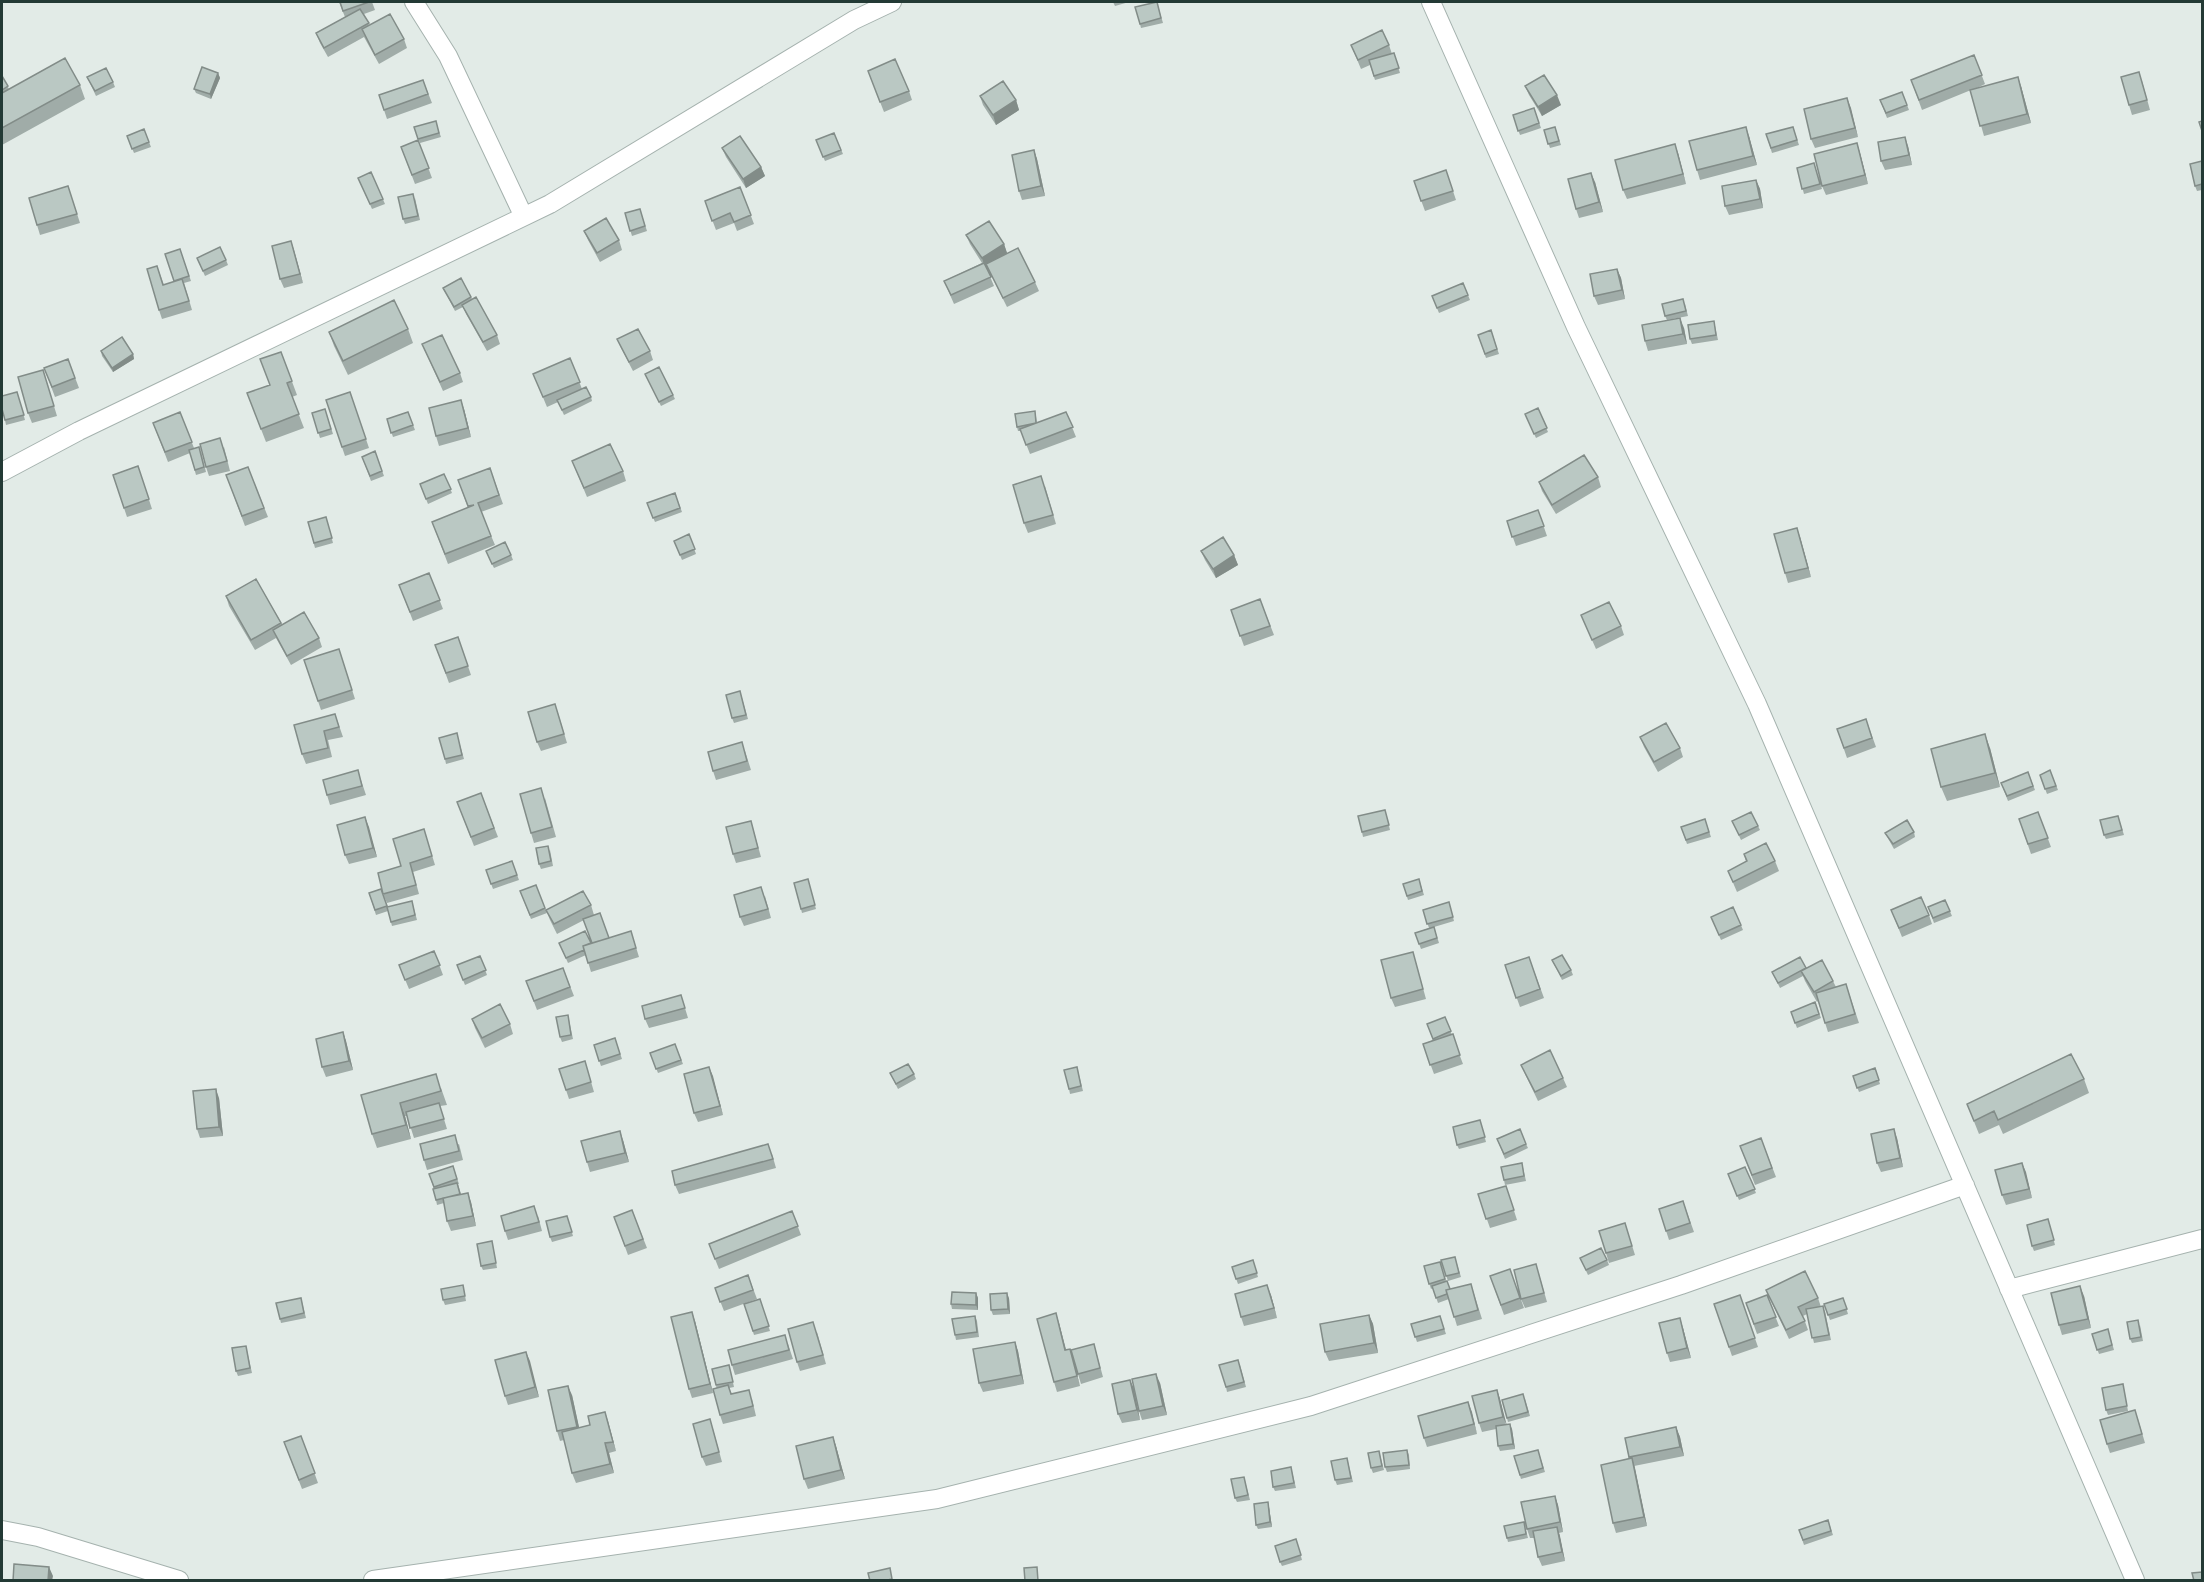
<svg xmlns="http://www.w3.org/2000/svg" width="2204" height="1582" viewBox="0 0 2204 1582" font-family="'Noto Sans',sans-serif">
<rect width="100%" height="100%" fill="#e2ebe7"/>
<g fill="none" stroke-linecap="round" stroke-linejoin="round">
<defs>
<path id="minor" d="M414,2L448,56L523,215
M1431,2L1576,327L1757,704L2135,1580
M2,472L79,431L550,204L854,20L892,2
M2009,1289L2202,1239
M2,1530L38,1537L179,1580
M373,1580L937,1499L1311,1406L1681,1285L1965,1185"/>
</defs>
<!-- minor casing -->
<use href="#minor" stroke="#a5b2ae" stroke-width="20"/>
<!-- minor -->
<use href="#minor" stroke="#fff" stroke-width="18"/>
</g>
<!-- wall -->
<path fill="#a0aca8" d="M339,2H372L375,10L364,14L369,25L404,39L407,48L379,64L364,37L328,57L320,43L316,33L345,17Z
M1113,2H1129L1115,6Z
M1158,6L1163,23L1141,28L1140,24Z
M1351,45H1389L1392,54L1394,53L1400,73L1375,80L1370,65L1361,69Z
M1974,55L1985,84L1975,89L2021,86L2031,123L1984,136L1971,90L1922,110L1911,80Z
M868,71L909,91L912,100L884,112Z
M218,73L220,78L211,99L196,93L194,89Z
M2,76L9,89L80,85L85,99L2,145Z
M87,77L113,82L115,87L96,96Z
M423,80L432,103L387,119L379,95Z
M2142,81L2150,110L2132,115L2129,105Z
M1525,86L1561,105L1542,116L1529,95Z
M1902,92L1909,110L1887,118L1880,100Z
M980,96L1016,100L1019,110L996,125L983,105Z
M1847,98L1858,137L1815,148L1811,139Z
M1534,108L1541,128L1520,135L1513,115Z
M437,126L441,137L420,143L414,127Z
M1555,127L1561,145L1550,148L1544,130Z
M1793,127L1799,145L1772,153L1766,134Z
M834,133L843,154L825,161L816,140Z
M127,136L149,142L151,147L134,153Z
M1749,136L1757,165L1700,180L1697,170Z
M418,140L432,178L415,184L401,147Z
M1857,143L1860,153L1868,184L1826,195L1822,186Z
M1908,146L1912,165L1885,170L1881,161Z
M722,148L761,167L765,176L746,188L726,157Z
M1034,150L1037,159L1045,196L1022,200L1019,191Z
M1678,153L1686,184L1627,199L1623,190Z
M2202,161V190L2197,191L2195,186Z
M1814,163L1822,189L1804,194L1797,168Z
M1446,170L1456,200L1425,211L1414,181Z
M371,172L385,204L372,209L358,178Z
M1756,180L1760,189L1763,208L1729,215L1725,206Z
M1595,182L1603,212L1579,218L1576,209Z
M68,186L80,223L40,235L37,225Z
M740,187L754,224L737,231L734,223L716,230L705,201Z
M415,198L420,220L405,224L403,219Z
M640,209L647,231L632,236L625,213Z
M584,231L619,240L622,250L600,262L588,240Z
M966,235L1004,244L1007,253L1035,282L1039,291L1007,307L987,267H986L994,286L954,304L944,281L982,263L970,244Z
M291,241L303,283L284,288L280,279Z
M180,249L191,281L184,283L192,310L162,319L159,310L157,266L164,285L174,282Z
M197,258L226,260L228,265L205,276Z
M1617,269L1621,278L1625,299L1598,305L1594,296Z
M461,278L472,299L497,335L500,344L487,351L466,314L463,307L455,311L443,288Z
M1463,283L1470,300L1439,313L1432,296Z
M1685,304L1688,316L1667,320L1665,316Z
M1714,321L1718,340L1692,344L1690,339Z
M1684,328L1687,344L1648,351L1645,341Z
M408,329L413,343L348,375L334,346L329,332Z
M1491,330L1499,354L1486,358L1478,335Z
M617,339L650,351L653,360L633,371L621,348Z
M422,344L460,373L463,382L443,391Z
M101,351L133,354L134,359L113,372L102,356Z
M281,352L297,395L292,397L304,428L266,442L247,393L269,385Z
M570,358L582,389L591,397L592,401L564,415L558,402L547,407L537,383Z
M68,359L79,388L55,397L44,368Z
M43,370L57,416L32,423L28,413Z
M645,374L673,395L675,399L661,406Z
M17,392L25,420L6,425L5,420Z
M350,392L369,448L345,456L326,400Z
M1538,408L1548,432L1536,438L1525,414Z
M325,409L333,434L320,438L312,413Z
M464,409L471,437L439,446L436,436Z
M180,412L194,448L201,452L206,472L196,475L190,453L168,462L153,423Z
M408,412L415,430L393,437L387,419Z
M1066,412L1076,437L1030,454L1021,431H1018L1017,427L1036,416L1037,423Z
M224,447L230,471L209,476L206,467Z
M375,451L384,476L371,481L362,457Z
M572,461L623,471L626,481L587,497Z
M138,466L152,509L127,517L113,475Z
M248,467L268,517L245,526L226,475Z
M490,468L503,504L481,512L495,545L448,564L432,522L468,508L458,480Z
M444,474L452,493L428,504L420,484Z
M1598,477L1601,487L1556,514L1542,491L1539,482Z
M1045,486L1056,524L1028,533L1024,523Z
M675,493L682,512L655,522L647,503Z
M1538,510L1547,536L1516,546L1507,521Z
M326,517L333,543L315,548L308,522Z
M689,534L696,554L682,560L674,541Z
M1800,537L1811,577L1788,583L1785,573Z
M1201,551L1234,555L1238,565L1216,578L1205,560Z
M511,555L513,560L494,568L488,556Z
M429,573L443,609L413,621L399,585Z
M256,579L282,624L319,638L322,647L291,665L276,638L255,650L229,606L226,596Z
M1260,599L1274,635L1244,646L1231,610Z
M1581,615L1621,626L1624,635L1596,649Z
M458,637L471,675L449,683L435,645Z
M339,649L355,699L321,710L304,660Z
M740,691L748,719L734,723L732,718Z
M558,713L567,743L541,751L537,742Z
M335,714L343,737L328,740L332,757L306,764L302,754Z
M1866,719L1876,747L1847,758L1837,729Z
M1640,737L1680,748L1683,757L1658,772L1644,747Z
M458,738L464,759L446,764L445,759Z
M1990,748L2000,787L1947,801L1941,787Z
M745,751L751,770L716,780L713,771Z
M2050,770L2058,790L2047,794L2040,775Z
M2028,772L2035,790L2008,801L2001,783Z
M361,780L366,795L330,805L327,795Z
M481,793L498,837L474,846L457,802Z
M545,798L556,837L534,843L531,833Z
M1385,810L1390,830L1363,837L1362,832Z
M2038,812L2051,847L2031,854L2019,819Z
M2118,816L2124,835L2106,839L2104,835Z
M365,817L377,857L349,864L345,855Z
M1705,819L1711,837L1687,844L1681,827Z
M751,821L761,857L736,863L733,854Z
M1732,821L1758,826L1760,830L1741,840Z
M1914,832L1915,837L1894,849L1885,833Z
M427,839L435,865L413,872L419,894L387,903L383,894L401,866Z
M550,850L553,866L541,869L539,864Z
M1744,854L1775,861L1779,871L1737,892L1728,871L1746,862Z
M512,861L519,880L493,889L486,870Z
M1419,879L1424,895L1408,900L1403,884Z
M809,884L816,909L802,913L801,909Z
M536,885L547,913L531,919L520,891Z
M381,889L388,907L413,905L417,920L392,926L388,911L376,915L369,893Z
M765,896L771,918L744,926L740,917Z
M1945,900L1952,916L1934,923L1928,907Z
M1449,902L1454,921L1434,927L1439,943L1421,949L1415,933L1429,928L1423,910Z
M591,905L594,915L589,917L609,938L631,931L639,957L591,972L586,955L568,963L559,943H592L584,920L557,934L550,920L546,910Z
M1733,907L1743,930L1721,940L1711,917Z
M1891,910L1929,915L1932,924L1902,937Z
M434,951L443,975L409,989L399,965Z
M1413,952L1426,999L1395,1007L1391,998Z
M480,956L487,975L465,985L457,965Z
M1529,957L1544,998L1520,1007L1505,965Z
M1552,960L1571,970L1573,975L1562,980Z
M563,968L574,996L537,1010L526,981Z
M1806,969L1833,981L1836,987L1846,984L1859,1023L1828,1032L1818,1001L1817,1002L1805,981L1803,976L1780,988L1772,972Z
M681,995L688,1018L649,1028L645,1019Z
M1815,1002L1821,1018L1797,1028L1791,1012Z
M568,1015L573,1039L562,1042L560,1037Z
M1445,1017L1463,1064L1434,1074L1423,1044L1433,1040L1427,1024Z
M472,1019L510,1024L513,1034L485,1048L475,1028Z
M343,1032L346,1041L353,1070L326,1077L322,1067Z
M615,1038L622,1059L601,1066L594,1045Z
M675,1044L683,1064L658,1073L650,1053Z
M585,1061L594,1092L569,1099L566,1090Z
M1521,1065L1563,1078L1567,1087L1538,1101L1525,1074Z
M709,1067L723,1115L698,1122L694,1113Z
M1077,1067L1083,1091L1070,1094L1069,1089Z
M1875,1068L1880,1084L1859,1092L1853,1076Z
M890,1073L914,1074L916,1079L898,1089Z
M2084,1079L2089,1093L2003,1134L1999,1125L1979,1134L1967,1104Z
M441,1088L447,1105L440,1106L447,1129L414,1138L407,1116H405L411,1139L377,1148L372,1134L361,1095Z
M219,1098L223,1136L200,1138L197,1129Z
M1480,1120L1486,1142L1459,1149L1457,1145Z
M1761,1138L1776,1177L1755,1185L1740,1146Z
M1897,1138L1903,1167L1881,1172L1877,1163Z
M1497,1139L1526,1144L1528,1148L1505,1159Z
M623,1140L629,1162L590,1172L587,1162Z
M459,1144L463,1160L427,1170L424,1160Z
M772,1154L776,1168L679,1194L675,1185Z
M1522,1163L1526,1181L1505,1185L1504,1180Z
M2022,1163L2032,1198L2006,1205L2002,1195Z
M453,1166L459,1184H458L461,1194L471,1202L476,1226L451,1231L447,1221L444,1203L437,1205L436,1200L434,1189L429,1174Z
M1745,1167L1756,1193L1739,1200L1728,1174Z
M1506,1186L1517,1220L1490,1228L1478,1194Z
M1683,1201L1694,1232L1669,1240L1659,1209Z
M632,1210L647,1248L628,1255L614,1217Z
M792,1211L801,1235L719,1269L709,1244Z
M538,1216L542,1231L508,1240L505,1231Z
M567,1216L573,1236L552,1242L550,1237Z
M2048,1219L2055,1245L2034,1251L2032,1246Z
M1625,1223L1635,1255L1609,1263L1606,1253Z
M493,1246L497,1268L483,1270L481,1266Z
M1455,1257L1461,1277L1448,1281L1441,1260Z
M1580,1258L1607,1260L1609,1265L1588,1275Z
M1253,1260L1258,1277L1238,1284L1232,1267Z
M1440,1262L1446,1281L1450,1289L1471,1284L1482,1319L1457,1326L1449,1299L1438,1303L1433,1288L1431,1289L1424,1266Z
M1510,1269L1524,1308L1504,1315L1490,1276Z
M1539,1274L1547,1302L1525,1308L1521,1299Z
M748,1275L757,1299L724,1311L715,1288Z
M463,1285L466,1301L445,1305L443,1300Z
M1766,1290L1818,1298L1821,1307L1825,1311L1831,1340L1814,1343L1807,1314L1803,1316L1808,1330L1789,1339L1770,1299Z
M976,1293L978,1298V1310L952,1309L951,1304Z
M1271,1295L1277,1318L1244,1326L1241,1317Z
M1740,1295L1758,1347L1732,1356L1714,1304Z
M1767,1295L1779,1326L1757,1334L1746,1303Z
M2084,1296L2091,1328L2062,1335L2059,1325Z
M301,1298L306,1318L281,1323L280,1319Z
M1009,1298L1010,1314L993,1315L991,1310Z
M1843,1298L1848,1314L1830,1320L1824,1304Z
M760,1299L770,1331L754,1335L744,1304Z
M1369,1315L1373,1324L1378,1353L1329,1361L1325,1352Z
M975,1316L977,1321L979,1337L956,1340L955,1335Z
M1440,1316L1446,1334L1417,1342L1411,1324Z
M695,1321L713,1393L692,1398L689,1389Z
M1059,1323L1066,1349H1070L1080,1386L1057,1392L1054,1382Z
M2140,1325L2143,1341L2132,1343L2130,1339Z
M1683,1328L1691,1358L1670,1362L1667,1353Z
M2108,1329L2114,1350L2099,1354L2092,1334Z
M817,1332L826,1364L800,1371L797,1362Z
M1015,1342L1018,1351L1024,1384L983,1392L979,1383Z
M788,1344L793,1359L735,1375L732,1365Z
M1094,1344L1103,1377L1081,1384L1078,1374Z
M246,1346L252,1373L238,1376L236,1371Z
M526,1352L539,1397L508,1405L505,1396Z
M729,1365L734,1387L729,1388L732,1394L752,1399L756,1416L723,1424L720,1415L716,1385Z
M1240,1365L1246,1387L1227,1392L1226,1387Z
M1130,1380L1134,1389L1140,1420L1122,1423L1118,1414Z
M1160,1383L1167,1415L1142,1420L1139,1411Z
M2124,1389L2128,1411L2108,1415L2106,1410Z
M1497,1390L1500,1399L1506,1425L1512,1429L1515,1449L1500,1451L1498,1446L1496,1429L1482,1432L1479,1423Z
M572,1395L579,1428L590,1425L605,1412L616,1451L609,1453L614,1473L576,1483L572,1473L564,1440L560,1441L557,1431Z
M1525,1399L1530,1416L1508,1422L1502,1400Z
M1468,1402L1477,1434L1427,1447L1424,1438Z
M2138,1419L2145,1443L2110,1453L2107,1444Z
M1676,1427L1680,1437L1684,1456L1634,1466L1647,1526L1616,1533L1613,1523L1629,1459L1625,1438Z
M713,1429L722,1462L706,1466L702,1457Z
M301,1436L318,1483L302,1489L284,1442Z
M833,1437L836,1446L845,1479L808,1489L804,1479Z
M1407,1450L1409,1455L1410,1469L1387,1472L1385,1467Z
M1538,1450L1545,1472L1521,1479L1514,1456Z
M1379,1451L1384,1470L1373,1473L1371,1468Z
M1347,1458L1353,1482L1337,1485L1335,1480Z
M1291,1467L1296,1488L1275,1491L1273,1487Z
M1244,1477L1250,1500L1237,1502L1235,1498Z
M1555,1496L1558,1505L1563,1532L1559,1533L1565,1561L1542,1566L1538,1557L1535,1538H1530L1527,1529Z
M1268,1502L1269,1507L1272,1527L1258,1529L1256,1525Z
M1828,1520L1833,1535L1804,1545L1799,1530Z
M1524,1522L1528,1538L1508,1542L1507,1538Z
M1296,1539L1302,1560L1282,1566L1280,1562Z"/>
<!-- shaded-wall -->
<path fill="#828c88" d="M218,73L220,78L211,99L210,94Z
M2018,77L2021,86L2031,123L2027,114Z
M1557,95L1561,105L1542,116L1538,107Z
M1847,98L1851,108L1858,137L1855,128Z
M1016,100L1019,110L996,125L993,115Z
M1746,127L1749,136L1757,165L1753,156Z
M1905,137L1908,146L1912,165L1909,155Z
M1857,143L1860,153L1868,184L1865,175Z
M1675,144L1678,153L1686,184L1683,174Z
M1034,150L1037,159L1045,196L1041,186Z
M761,167L765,176L746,188L743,179Z
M1591,173L1595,182L1603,212L1599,202Z
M1756,180L1760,189L1763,208L1760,199Z
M291,241L294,250L303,283L300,274Z
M1004,244L1007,253L985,268L982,258Z
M1617,269L1621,278L1625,299L1622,290Z
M1680,318L1684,328L1687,344L1683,334Z
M133,354L134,359L113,372L112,368Z
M461,400L464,409L471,437L468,428Z
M1797,528L1800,537L1811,577L1808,568Z
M1234,555L1238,565L1216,578L1213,569Z
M1985,734L1990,748L2000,787L1995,773Z
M365,817L369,827L377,857L373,848Z
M343,1032L346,1041L353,1070L349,1061Z
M709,1067L713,1076L723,1115L720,1106Z
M216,1089L219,1098L223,1136L219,1127Z
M400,1103L405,1116L411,1139L406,1125Z
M1894,1129L1897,1138L1903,1167L1900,1158Z
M620,1131L623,1140L629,1162L625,1153Z
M2022,1163L2026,1172L2032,1198L2029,1189Z
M468,1193L471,1202L476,1226L473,1216Z
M1267,1285L1271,1295L1277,1318L1274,1308Z
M2080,1286L2084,1296L2091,1328L2088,1319Z
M976,1293L978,1298V1310L976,1305Z
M1007,1293L1009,1298L1010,1314L1008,1309Z
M692,1312L695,1321L713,1393L710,1384Z
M1056,1313L1059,1323L1068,1359L1065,1350Z
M1369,1315L1373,1324L1378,1353L1374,1343Z
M1680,1318L1683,1328L1691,1358L1687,1348Z
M1015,1342L1018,1351L1024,1384L1021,1375Z
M1070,1349L1073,1358L1080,1386L1077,1376Z
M526,1352L530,1361L539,1397L535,1387Z
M1156,1374L1160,1383L1167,1415L1163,1406Z
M1130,1380L1134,1389L1140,1420L1137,1410Z
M568,1386L572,1395L581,1436L577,1427Z
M1497,1390L1500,1399L1507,1426L1503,1417Z
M1468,1402L1472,1412L1477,1434L1474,1424Z
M605,1412L608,1421L616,1451L613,1442Z
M1510,1424L1512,1429L1515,1449L1513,1444Z
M1676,1427L1680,1437L1684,1456L1680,1447Z
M833,1437L836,1446L845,1479L841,1470Z
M605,1443L609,1453L614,1473L610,1464Z
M1632,1458L1635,1468L1647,1526L1644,1517Z
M1555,1496L1558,1505L1563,1532L1560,1522Z
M1268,1502L1269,1507L1272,1527L1270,1522Z
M1557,1527L1560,1536L1565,1561L1562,1552Z
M49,1567L53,1576L52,1581H48Z"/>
<!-- building -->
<path fill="#bac8c3" stroke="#828c88" stroke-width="1.5" d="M340,2H369L343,11Z
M1157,2L1161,18L1140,24L1135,7Z
M360,9L369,23L324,48L316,33Z
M390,14L404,39L375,55L362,29Z
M1382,30L1389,45L1358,60L1351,45Z
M1394,53L1399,68L1374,76L1369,60Z
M1974,55L1982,75L1919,100L1911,80Z
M65,58L80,85L2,128V93Z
M895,59L909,91L880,102L868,71Z
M202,67L218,73L210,94L194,89Z
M106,68L113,82L95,91L87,77Z
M2139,72L2147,100L2129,105L2121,77Z
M1544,75L1557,95L1538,107L1525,86Z
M2,76L8,86L2,90Z
M2018,77L2027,114L1980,126L1970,90Z
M423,80L428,94L384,110L379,95Z
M1003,81L1016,100L993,115L980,96Z
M1902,92L1907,105L1886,113L1880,100Z
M1847,98L1855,128L1811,139L1804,109Z
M1534,108L1539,123L1518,131L1513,115Z
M436,121L439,133L418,139L414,127Z
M2202,121V131L2199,122Z
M1555,127L1559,141L1548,144L1544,130Z
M1746,127L1753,156L1697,170L1689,141Z
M1793,127L1797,140L1771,148L1766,134Z
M144,129L149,142L132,149L127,136Z
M834,133L841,150L823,157L816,140Z
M740,136L761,167L743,179L722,148Z
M1905,137L1909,155L1881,161L1878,142Z
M418,140L429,168L412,175L401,147Z
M1857,143L1865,175L1822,186L1814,154Z
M1675,144L1683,174L1623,190L1615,160Z
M1034,150L1041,186L1019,191L1012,155Z
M2202,161V184L2195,186L2190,164Z
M1814,163L1820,184L1802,189L1797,168Z
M1446,170L1453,191L1421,201L1414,181Z
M371,172L383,199L370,204L358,178Z
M1591,173L1599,202L1576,209L1568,179Z
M1756,180L1760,199L1725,206L1722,186Z
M68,186L77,214L37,225L29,198Z
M740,187L751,215L734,222L730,213L712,221L705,201Z
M413,194L418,216L403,219L398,197Z
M640,209L645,226L630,231L625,213Z
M606,218L619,240L597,253L584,231Z
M989,221L1004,244L982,258L966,235Z
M291,241L300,274L280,279L272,246Z
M220,247L226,260L203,271L197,258Z
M1018,248L1035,282L1003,298L986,264Z
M180,249L189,276L174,281L165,254Z
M984,263L991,277L951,295L944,281Z
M157,266L163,285L182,279L189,301L159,310L147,269Z
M1617,269L1622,290L1594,296L1590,274Z
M461,278L471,297L454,307L443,288Z
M1463,283L1468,295L1437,308L1432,296Z
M476,297L497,335L483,342L462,305Z
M1683,299L1686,311L1665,316L1662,304Z
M394,300L408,329L343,361L329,332Z
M1680,318L1683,334L1645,341L1642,325Z
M1714,321L1716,335L1690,339L1688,325Z
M638,329L650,351L629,362L617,339Z
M1491,330L1497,349L1485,354L1478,335Z
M442,335L460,373L440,382L422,344Z
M122,337L133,354L112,368L101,351Z
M281,352L292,381L287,383L299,414L261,429L247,393L270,385L260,359Z
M570,358L580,382L543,397L533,374Z
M68,359L75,378L52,387L44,368Z
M659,367L673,395L659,402L645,374Z
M43,370L54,406L28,413L18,377Z
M586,387L591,397L562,410L557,400Z
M17,392L24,415L5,420L2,409V396Z
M350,392L366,439L342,447L326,400Z
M461,400L468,428L436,436L429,408Z
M1538,408L1547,428L1534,434L1525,414Z
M325,409L331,429L318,433L312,413Z
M1035,411L1036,423L1017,427L1015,414Z
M180,412L192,442L165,452L153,423Z
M408,412L413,425L391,433L387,419Z
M1066,412L1073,427L1026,445L1020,429Z
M220,438L227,461L206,467L200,444Z
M610,444L623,471L584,488L572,461Z
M199,447L204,467L195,470L189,450Z
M375,451L382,471L370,476L362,457Z
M1584,455L1598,477L1552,505L1539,482Z
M138,466L149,499L124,508L113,475Z
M248,467L264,508L242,516L226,475Z
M490,468L499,495L478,503L491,536L445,554L432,522L474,505L468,506L458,480Z
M444,474L451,489L426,499L420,484Z
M1041,476L1053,515L1024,523L1013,485Z
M675,493L680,508L653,518L647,503Z
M1538,510L1544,526L1512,537L1507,521Z
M326,517L332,538L314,543L308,522Z
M1797,528L1808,568L1785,573L1774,534Z
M689,534L695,549L680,555L674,541Z
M1223,537L1234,555L1213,569L1201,551Z
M505,542L511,555L492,564L486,551Z
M429,573L440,600L410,612L399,585Z
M256,579L281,623L251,640L226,596Z
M1260,599L1270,626L1240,636L1231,610Z
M1609,602L1621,626L1592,640L1581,615Z
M304,612L319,638L287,656L273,630Z
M458,637L468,666L446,673L435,645Z
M339,649L352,690L318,701L304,660Z
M740,691L746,715L732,718L726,695Z
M555,704L564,734L537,742L528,712Z
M335,714L339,727L324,731L328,748L302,754L294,725Z
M1866,719L1872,738L1844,748L1837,729Z
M1666,723L1680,748L1654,762L1640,737Z
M457,733L462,755L445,759L439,738Z
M1985,734L1995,773L1941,787L1931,749Z
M742,742L747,761L713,771L708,752Z
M358,770L362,786L327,795L323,780Z
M2050,770L2056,786L2045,789L2040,775Z
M2028,772L2033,786L2007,796L2001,783Z
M541,788L552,827L531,833L520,794Z
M481,793L494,828L471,837L457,802Z
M1385,810L1389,825L1362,832L1358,816Z
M1751,812L1758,826L1739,835L1732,821Z
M2038,812L2048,838L2028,844L2019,819Z
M2118,816L2122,830L2104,835L2100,820Z
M365,817L373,848L345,855L337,825Z
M1705,819L1709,832L1686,840L1681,827Z
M1907,820L1914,832L1893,844L1885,833Z
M751,821L758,848L733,854L726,827Z
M424,829L432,856L410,863L416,885L383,894L378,873L401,866L393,839Z
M1766,843L1775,861L1733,882L1728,871L1747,861L1744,854Z
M548,846L551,861L539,864L536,848Z
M512,861L517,875L491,884L486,870Z
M808,879L815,905L801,909L794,883Z
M1419,879L1422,891L1407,896L1403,884Z
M536,885L545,908L530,915L520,891Z
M761,887L768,909L740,917L734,895Z
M381,889L387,906L375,910L369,893Z
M583,891L591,905L554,924L546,910Z
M1921,897L1929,915L1899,928L1891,910Z
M1945,900L1950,911L1933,918L1928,907Z
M412,901L415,915L391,922L387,907Z
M1449,902L1453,917L1427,924L1423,910Z
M1733,907L1741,925L1719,935L1711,917Z
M600,913L609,938L592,943L583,919Z
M1434,927L1437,938L1419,944L1415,933Z
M585,931L591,943L583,946L584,950L566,958L559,943Z
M631,931L636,948L588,963L583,946Z
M434,951L440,965L405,980L399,965Z
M1413,952L1423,989L1391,998L1381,960Z
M1562,955L1571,970L1561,976L1552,960Z
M480,956L486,970L463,980L457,965Z
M1529,957L1540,989L1516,998L1505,965Z
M1800,957L1806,968L1778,983L1772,972Z
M1822,960L1833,981L1814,992L1801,971Z
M563,968L570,987L534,1001L526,981Z
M1846,984L1855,1014L1825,1023L1816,993Z
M681,995L685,1008L645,1019L642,1006Z
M1815,1002L1819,1014L1795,1023L1791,1012Z
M500,1004L510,1024L482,1038L472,1019Z
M568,1015L571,1035L560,1037L556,1017Z
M1445,1017L1451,1031L1433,1039L1427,1024Z
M343,1032L349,1061L322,1067L316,1039Z
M1453,1034L1460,1055L1430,1065L1423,1044Z
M615,1038L620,1054L599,1061L594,1045Z
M675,1044L681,1060L656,1069L650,1053Z
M1550,1050L1563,1078L1535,1092L1521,1065Z
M2071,1054L2084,1079L1998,1120L1994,1111L1974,1121L1967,1104Z
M585,1061L591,1082L566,1090L559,1069Z
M908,1064L914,1074L896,1084L890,1073Z
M709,1067L720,1106L694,1113L684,1074Z
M1077,1067L1081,1086L1069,1089L1064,1070Z
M1875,1068L1879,1080L1857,1088L1853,1076Z
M436,1074L441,1091L400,1103L406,1125L372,1134L361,1095Z
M216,1089L219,1127L197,1129L193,1091Z
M439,1103L444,1119L410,1128L406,1112Z
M1480,1120L1485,1137L1457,1145L1453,1127Z
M1520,1129L1526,1144L1504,1154L1497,1139Z
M1894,1129L1900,1158L1877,1163L1871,1134Z
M620,1131L625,1153L587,1162L581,1141Z
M455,1135L459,1151L424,1160L420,1144Z
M1761,1138L1772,1168L1752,1175L1740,1146Z
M768,1144L773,1159L675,1185L672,1171Z
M1522,1163L1524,1176L1504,1180L1501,1167Z
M2022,1163L2029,1189L2002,1195L1995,1170Z
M453,1166L457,1179L434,1187L429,1174Z
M1745,1167L1755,1189L1737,1196L1728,1174Z
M457,1183L460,1194L436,1200L433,1189Z
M1506,1186L1514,1210L1486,1219L1478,1194Z
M468,1193L473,1216L447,1221L443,1198Z
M1683,1201L1690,1223L1666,1231L1659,1209Z
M534,1206L539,1222L505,1231L501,1216Z
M632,1210L643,1239L625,1246L614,1217Z
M792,1211L798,1226L715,1259L709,1244Z
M567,1216L572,1232L550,1237L546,1221Z
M2048,1219L2054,1240L2032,1246L2027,1225Z
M1625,1223L1632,1246L1606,1253L1599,1231Z
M492,1241L496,1263L481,1266L477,1244Z
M1601,1248L1607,1260L1586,1270L1580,1258Z
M1455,1257L1459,1273L1446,1276L1441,1260Z
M1253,1260L1257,1273L1236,1279L1232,1267Z
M1440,1262L1445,1279L1429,1284L1424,1266Z
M1536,1264L1544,1293L1521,1299L1514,1270Z
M1510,1269L1520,1298L1501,1305L1490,1276Z
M1805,1271L1818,1298L1798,1307L1805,1321L1786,1330L1766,1290Z
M748,1275L753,1290L720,1302L715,1288Z
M1447,1281L1450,1289L1446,1290L1447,1294L1436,1298L1432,1286Z
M1471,1284L1478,1310L1454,1317L1446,1290Z
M463,1285L465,1296L443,1300L441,1289Z
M1267,1285L1274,1308L1241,1317L1235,1294Z
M2080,1286L2088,1319L2059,1325L2051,1293Z
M952,1292L976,1293V1305L951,1304Z
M1007,1293L1008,1309L991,1310L990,1294Z
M1740,1295L1755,1338L1729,1347L1714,1304Z
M1767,1295L1776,1317L1754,1324L1746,1303Z
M301,1298L304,1313L280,1319L276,1303Z
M1843,1298L1847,1309L1828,1315L1824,1304Z
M760,1299L769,1326L753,1331L744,1304Z
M1823,1306L1829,1335L1812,1338L1806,1309Z
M692,1312L710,1384L689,1389L671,1317Z
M1056,1313L1065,1350L1070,1349L1077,1376L1054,1382L1037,1319Z
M1369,1315L1374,1343L1325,1352L1320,1324Z
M975,1316L977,1332L955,1335L952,1319Z
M1440,1316L1444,1329L1415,1337L1411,1324Z
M1680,1318L1687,1348L1667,1353L1659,1323Z
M2138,1320L2141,1337L2130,1339L2127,1322Z
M813,1322L823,1355L797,1362L788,1329Z
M2108,1329L2112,1345L2097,1350L2092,1334Z
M785,1335L789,1350L732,1365L728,1350Z
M1015,1342L1021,1375L979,1383L973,1349Z
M1094,1344L1100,1368L1078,1374L1071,1350Z
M246,1346L250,1368L236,1371L232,1348Z
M526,1352L535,1387L505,1396L495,1360Z
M1238,1360L1244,1382L1226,1387L1219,1365Z
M729,1365L733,1382L716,1385L712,1369Z
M1156,1374L1163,1406L1139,1411L1132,1379Z
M1130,1380L1137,1410L1118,1414L1112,1384Z
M2123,1384L2127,1406L2106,1410L2102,1388Z
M728,1385L731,1394L749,1390L753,1406L720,1415L713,1389Z
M568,1386L577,1427L557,1431L548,1390Z
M1497,1390L1503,1417L1479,1423L1472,1396Z
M1523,1394L1528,1412L1507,1418L1502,1400Z
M1468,1402L1474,1424L1424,1438L1418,1416Z
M2135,1410L2142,1434L2107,1444L2100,1420Z
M605,1412L613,1442L605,1443L610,1464L572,1473L562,1432L590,1425L588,1416Z
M710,1419L719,1452L702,1457L693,1424Z
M1510,1424L1513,1444L1498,1446L1496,1426Z
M1676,1427L1680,1447L1629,1457L1625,1438Z
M301,1436L315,1473L299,1480L284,1442Z
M833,1437L841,1470L804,1479L796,1446Z
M1407,1450L1409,1465L1385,1467L1383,1453Z
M1538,1450L1543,1468L1520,1475L1514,1456Z
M1379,1451L1382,1466L1371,1468L1368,1453Z
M1347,1458L1351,1478L1335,1480L1331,1461Z
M1632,1458L1644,1517L1613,1523L1601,1465Z
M1291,1467L1294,1483L1273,1487L1271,1471Z
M1244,1477L1248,1495L1235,1498L1231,1479Z
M1555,1496L1560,1522L1527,1529L1521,1502Z
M1268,1502L1270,1522L1256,1525L1254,1504Z
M1828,1520L1831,1531L1803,1540L1799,1530Z
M1524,1522L1526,1534L1507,1538L1504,1526Z
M1557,1527L1562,1552L1538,1557L1533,1531Z
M1296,1539L1301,1555L1280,1562L1275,1546Z
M14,1564L49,1567L48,1581H13Z
M1037,1567L1038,1581H1025L1024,1568Z
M890,1568L892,1579L883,1581H870L868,1573Z
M2202,1572V1581H2194L2192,1573Z"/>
<!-- border -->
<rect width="2204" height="1582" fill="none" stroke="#233a35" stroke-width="6"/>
</svg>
